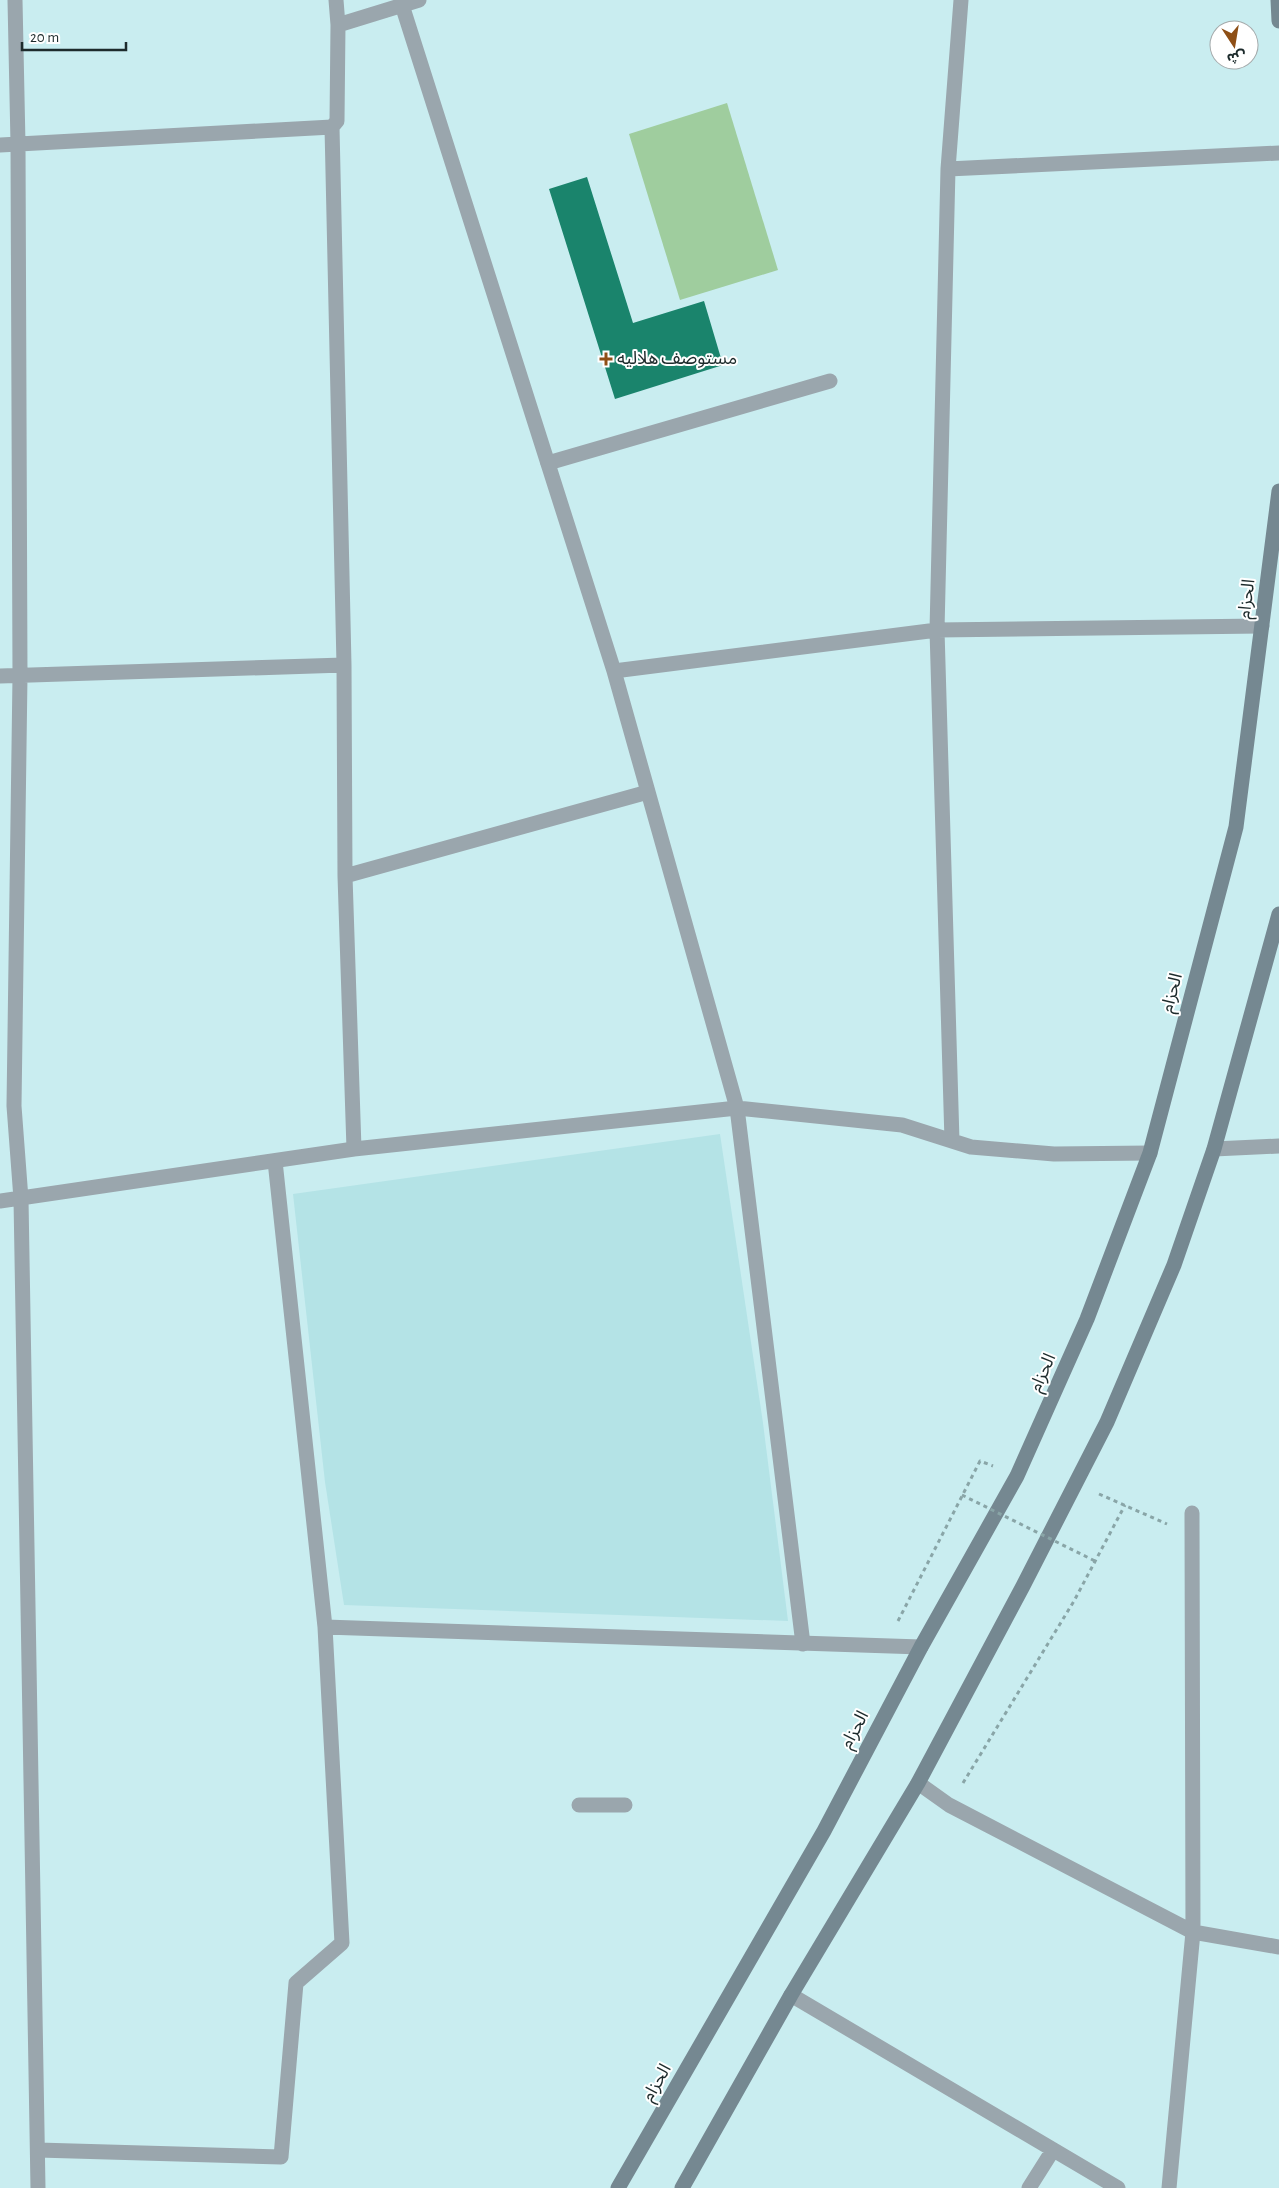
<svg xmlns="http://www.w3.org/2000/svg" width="1279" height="2188" viewBox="0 0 1279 2188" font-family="'Alegreya Sans','Noto Sans Arabic',sans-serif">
<rect width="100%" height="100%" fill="#c9edf0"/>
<!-- built -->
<path fill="#b4e3e6" d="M720,1134L763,1423L788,1621L344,1605L325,1482L293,1194Z"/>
<!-- garden -->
<path fill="#9fcd9e" d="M727,103L778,270L680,300L629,134Z"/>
<!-- building -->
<path fill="#1a846c" d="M587,177L633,323L704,301L723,365L615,399L549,189Z"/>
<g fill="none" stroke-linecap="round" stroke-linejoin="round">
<!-- path -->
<path stroke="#89a5a7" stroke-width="3" stroke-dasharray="4 4" stroke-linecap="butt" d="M1099,1494L1167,1524
M898,1621L980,1461L993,1466
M963,1783L1074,1601L1125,1505"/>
<!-- lane -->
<path stroke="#9aa6ad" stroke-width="15" d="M548,463L830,381
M737,1108L803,1644
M579,1805H625"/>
<!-- street -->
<path stroke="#9aa6ad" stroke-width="15" d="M15,0L18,144L20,676L14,1106L21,1199L38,2188
M336,0L338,25L337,121L332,127L344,665L345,876L354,1149
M402,5L614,671L737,1108
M338,25L419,0
M0,145L332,127
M948,169L1279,153
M614,671L937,630L1262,626
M0,676L344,665
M345,876L648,792
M952,1141L937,630L948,169L961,0
M1214,1149L1279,1146
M0,1201L354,1149L737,1108L902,1125L971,1147L1054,1154L1150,1153
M325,1627L921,1647
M918,1783L949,1805L1193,1932L1279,1947
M791,1995L1118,2188
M38,2150L281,2157L296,1983L342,1943L325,1627L275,1161
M1029,2188L1053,2150
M1169,2188L1193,1932L1192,1513"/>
<!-- secondary -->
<path stroke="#758891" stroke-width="15" d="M1278,0L1279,21
M618,2188L824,1831L921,1647L1017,1476L1087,1319L1150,1153L1236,827L1279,491
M682,2188L791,1995L918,1783L1023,1586L1107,1422L1174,1265L1214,1149L1279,914"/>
<!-- path-bridge -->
<path stroke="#89a5a7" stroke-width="3" stroke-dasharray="4 4" stroke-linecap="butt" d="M962,1495L1097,1562"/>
</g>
<!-- markers -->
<path fill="#8e4f16" stroke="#fff" stroke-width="2" d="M603.5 351.5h5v5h5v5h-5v5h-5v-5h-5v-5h5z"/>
<g text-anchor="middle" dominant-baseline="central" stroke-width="4" stroke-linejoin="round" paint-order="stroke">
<!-- poi labels -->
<g font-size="18" fill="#1d2b2c" stroke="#fff" text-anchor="start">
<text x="617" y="359">مستوصف هلاليه</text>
</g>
<!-- street labels -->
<g font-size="18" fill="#1d2b2c" stroke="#fff">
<text transform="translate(1247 599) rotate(-83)">الحزام</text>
<text transform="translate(1172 993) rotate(-75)">الحزام</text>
<text transform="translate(1043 1373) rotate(-66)">الحزام</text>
<text transform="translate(855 1730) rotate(-62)">الحزام</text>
<text transform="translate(657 2083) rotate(-60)">الحزام</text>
</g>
</g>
<!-- north arrow -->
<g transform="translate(1234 45) rotate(168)"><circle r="24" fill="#ffffff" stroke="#a5aaab"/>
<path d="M0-4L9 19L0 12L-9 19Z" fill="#8e4f16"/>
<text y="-8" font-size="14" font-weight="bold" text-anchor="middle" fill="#1d2b2c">ش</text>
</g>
<!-- scale -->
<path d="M22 42v8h104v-8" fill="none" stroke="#1d2b2c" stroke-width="2.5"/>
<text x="30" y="42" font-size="15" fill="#1d2b2c" stroke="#ffffff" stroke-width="4" paint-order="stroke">20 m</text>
</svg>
